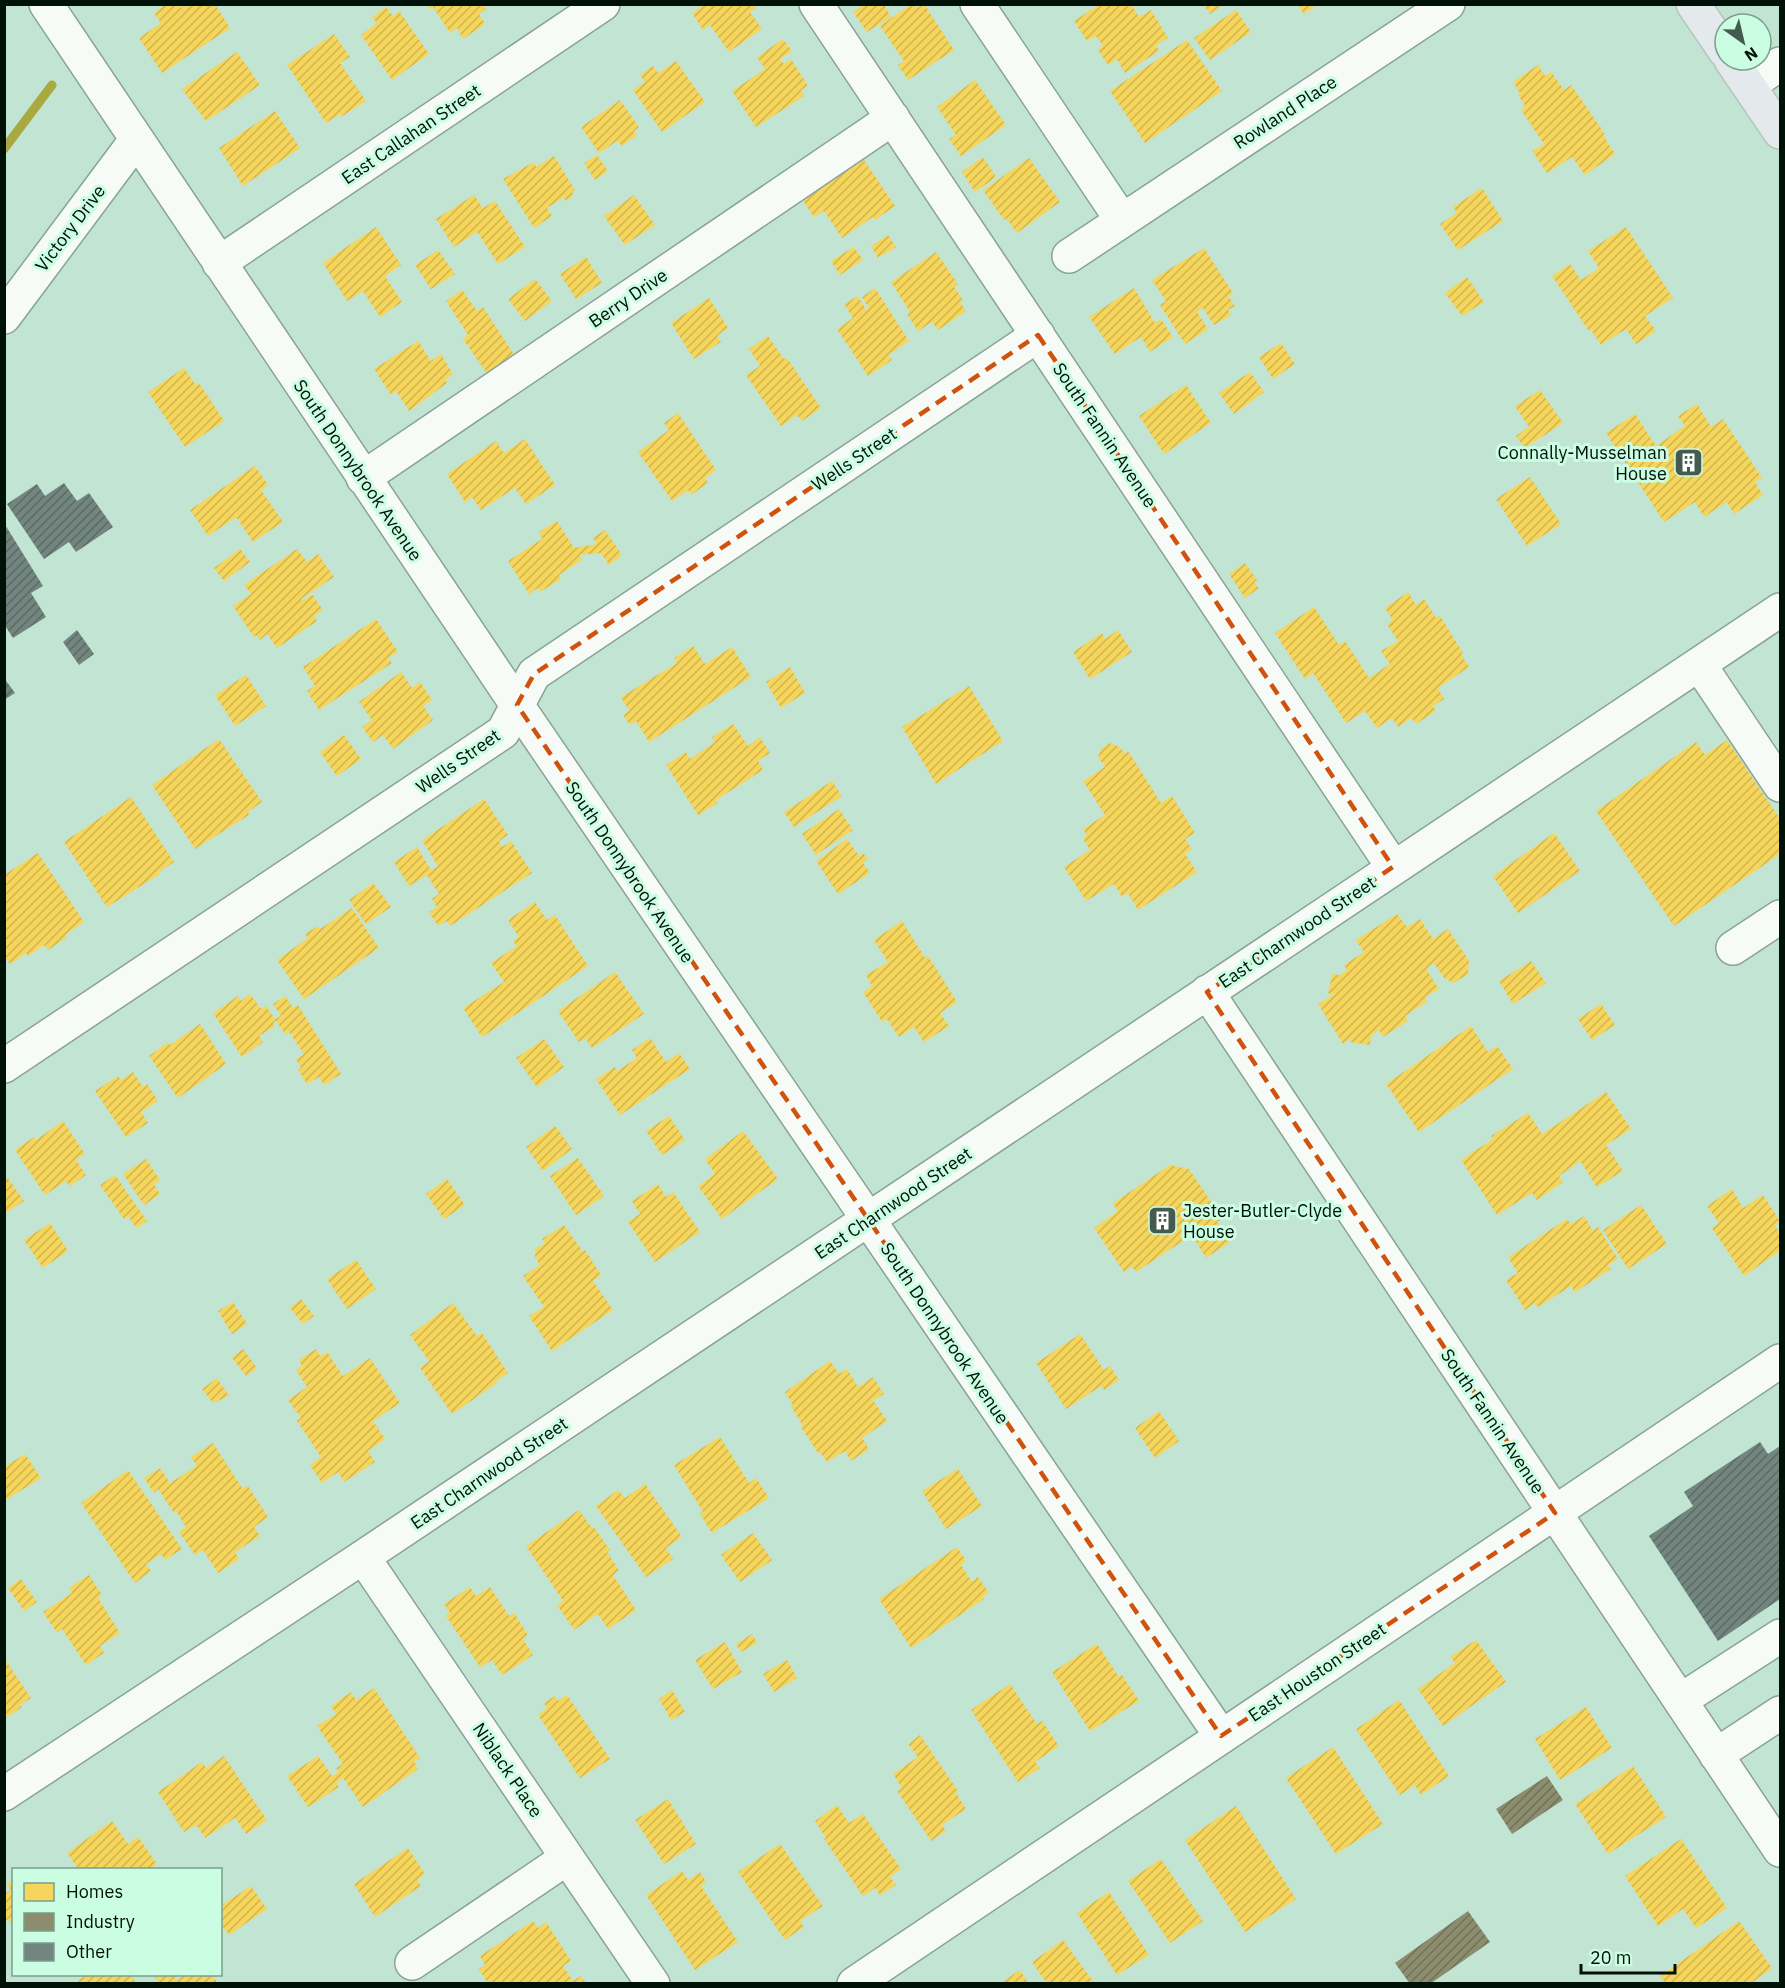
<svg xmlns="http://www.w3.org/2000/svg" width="1785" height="1988" viewBox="0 0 1785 1988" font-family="'IBM Plex Sans',sans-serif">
<defs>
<pattern id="homes-hatch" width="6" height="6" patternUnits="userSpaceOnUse" patternTransform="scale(1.5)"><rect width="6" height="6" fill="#f6d55c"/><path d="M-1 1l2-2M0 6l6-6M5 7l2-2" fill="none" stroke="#d1b64e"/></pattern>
<pattern id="industry-hatch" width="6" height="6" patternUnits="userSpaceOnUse" patternTransform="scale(1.5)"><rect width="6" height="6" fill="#8c8c6e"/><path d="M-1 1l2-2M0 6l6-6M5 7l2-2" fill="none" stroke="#707158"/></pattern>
<pattern id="building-hatch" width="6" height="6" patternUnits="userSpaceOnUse" patternTransform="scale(1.5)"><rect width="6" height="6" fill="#72857f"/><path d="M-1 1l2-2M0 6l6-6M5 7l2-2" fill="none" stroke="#5b6b66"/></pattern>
</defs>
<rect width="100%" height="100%" fill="#c2e4d3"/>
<!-- homes -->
<path fill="url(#homes-hatch)" d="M166,4H179L181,8L187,4H215L230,28L162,73L139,38L161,23L154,13Z
M426,4H484L486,9L479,14L485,24L463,39L457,28L450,33L433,7L429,9Z
M705,4H754L756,8L750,12L762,29L729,52L710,25L703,30L692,13Z
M864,4H884L891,17L867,32L853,12Z
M911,4H915L917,8L924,4L954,50L908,80L898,65L904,61L880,26Z
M1100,4H1131L1139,17L1151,10L1168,38L1156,45L1159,51L1125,73L1117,59L1108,65L1098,50L1103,46L1096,36L1087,41L1074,21Z
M1203,4H1224L1210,14Z
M1297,4H1318L1304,14Z
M386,7L393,16L399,11L429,54L392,80L361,35L377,23L372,17Z
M1236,10L1251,32L1210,60L1194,38Z
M334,34L350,57L340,63L366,101L341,117L340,114L326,123L287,65Z
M783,39L792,51L780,59L784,64L791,59L808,86L801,90L804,96L756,127L732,91L765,69L757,57Z
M1187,40L1222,91L1145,143L1110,91Z
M237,52L260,85L206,121L182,89Z
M676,61L705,102L662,132L633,90L645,82L640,75L653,66L658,73Z
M1538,65L1545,76L1551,72L1564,90L1571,85L1605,134L1603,135L1615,154L1585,175L1572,157L1547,173L1532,151L1544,144L1521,110L1525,106L1518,95L1520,93L1513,82Z
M975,80L1006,125L961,156L949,139L956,135L937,107Z
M620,100L639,127L634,131L637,135L622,146L617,141L599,153L581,127Z
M275,111L300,148L243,186L219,148Z
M597,155L608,171L595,180L584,163Z
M554,156L575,190L572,192L574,195L566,201L564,197L547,208L552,216L534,228L503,179L534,162L536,167Z
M862,157L895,206L875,220L873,217L842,238L824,211L814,217L801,198Z
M983,157L996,177L975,192L962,172Z
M1029,158L1060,202L1017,233L1006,218L1004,220L983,190Z
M1482,188L1503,221L1458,250L1440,224L1457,213L1453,207Z
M474,195L483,208L495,201L525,247L498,264L477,232L454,247L436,219Z
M634,195L655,225L625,245L604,216Z
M376,227L401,265L385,276L402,302L380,317L363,291L347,301L323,263Z
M1626,227L1673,298L1645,316L1656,331L1636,344L1626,329L1601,345L1591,330L1589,331L1552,276L1570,264L1581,280L1599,268L1588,251Z
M888,235L896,247L878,258L871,246Z
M854,247L863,260L840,275L831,261Z
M1204,248L1233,293L1228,296L1235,306L1228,310L1231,315L1214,325L1203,308L1197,312L1208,329L1185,344L1160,305L1166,301L1152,280Z
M438,250L455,274L431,289L415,265Z
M936,252L958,284L954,287L963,300L960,302L966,311L938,330L932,322L918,331L907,314L910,312L891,282Z
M586,257L602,283L576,299L560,274Z
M1467,277L1484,302L1462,316L1445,293Z
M535,279L552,301L525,321L508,299Z
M875,288L909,341L888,355L892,360L868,376L837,329L853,318L844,304L858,296L866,310L869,308L862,297Z
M1134,288L1155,323L1161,319L1173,337L1150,352L1141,337L1115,354L1089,317Z
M462,290L477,311L483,307L515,356L488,375L463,339L468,335L446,301Z
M709,298L728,328L717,336L721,342L694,359L671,323Z
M768,336L784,359L787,358L821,408L802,421L797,415L781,426L746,375L760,366L749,349Z
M418,341L431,361L441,354L453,374L445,380L447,383L409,411L396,391L391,395L374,369Z
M1281,343L1295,364L1273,379L1259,357Z
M184,368L196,385L199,383L224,421L185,447L148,392Z
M1250,372L1264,392L1234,414L1219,393Z
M1186,385L1211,423L1164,454L1139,416Z
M1540,390L1563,423L1525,448L1516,436L1529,427L1515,406Z
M1697,404L1711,427L1723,419L1762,478L1755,482L1763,495L1734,514L1727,502L1704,517L1695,502L1664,522L1606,433L1635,414L1656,446L1685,426L1678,416Z
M678,413L716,470L705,478L708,483L691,495L688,490L672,501L638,452L669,430L664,423Z
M525,439L555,485L526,504L515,488L481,510L472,497L465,502L447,474L496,441L504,453Z
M255,466L268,485L261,490L283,522L253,542L236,517L208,536L190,510Z
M1530,477L1561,524L1527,546L1496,499Z
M557,521L574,548L597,544L593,538L605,530L622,555L609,565L601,553L579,555L582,560L559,575L561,579L540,592L538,588L529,594L508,561L542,539L539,532Z
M240,549L250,562L224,581L214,568Z
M297,549L307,562L318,554L334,577L301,599L303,601L312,594L323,610L314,616L317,621L277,648L267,634L260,640L256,635L254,637L233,606L251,594L244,585Z
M1245,563L1257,580L1254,582L1259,588L1245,598L1229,574Z
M1408,592L1416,605L1424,599L1436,618L1440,616L1463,653L1461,654L1469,667L1438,688L1444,699L1433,706L1436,711L1416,724L1411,718L1398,727L1392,718L1377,728L1365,711L1346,723L1313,673L1305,679L1275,633L1314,607L1339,645L1345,641L1369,678L1390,664L1381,651L1398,641L1387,624L1393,620L1385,608Z
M376,619L398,652L388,658L392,663L319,710L307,691L315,686L303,667Z
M1118,630L1132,652L1090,679L1073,652L1102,633L1105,639Z
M693,646L705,664L732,647L751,677L649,742L636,721L630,725L623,715L629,711L621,697L677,663L674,658Z
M790,667L805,693L781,708L766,682Z
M401,672L412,688L420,682L432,700L423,706L433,720L393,749L383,735L373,742L362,727L372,720L359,702Z
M246,675L266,706L235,726L215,695Z
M969,686L1003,741L936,784L902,727Z
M733,724L748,746L760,737L770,753L758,761L763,770L716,800L718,803L698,815L666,765L686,752L690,759L715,742L712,737Z
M344,735L361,759L337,776L320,752Z
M219,739L262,802L248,812L249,815L195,849L152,785Z
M1727,740L1780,819V854L1674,926L1596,811L1696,742L1705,755Z
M1109,743L1120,747L1125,754L1128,751L1161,803L1172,796L1195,833L1185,839L1192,849L1185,854L1197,872L1138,910L1128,893L1122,897L1114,884L1086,901L1064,867L1090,850L1083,839L1087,836L1083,829L1105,815L1083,781L1105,767L1098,757L1101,749Z
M832,781L842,796L794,827L784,812Z
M131,797L174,862L159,872L160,874L107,907L64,842Z
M484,799L508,835L499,841L502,847L511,841L532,873L450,926L447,921L438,926L429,912L437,907L432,899L439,894L427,875L409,886L394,862L417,847L431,870L438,866L422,840Z
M839,809L853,830L816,855L802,834Z
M1554,833L1580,871L1518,913L1493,876Z
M847,839L859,856L863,853L868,859L863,863L870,873L838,894L816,861Z
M38,853L84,922L65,935L67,937L48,950L44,945L28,956L26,953L10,964L4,956V875Z
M373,883L391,907L366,924L349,900Z
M535,902L547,920L555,915L588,966L482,1037L463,1008L504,982L491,963L517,946L513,941L519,937L508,920Z
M352,908L379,948L304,999L277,960L308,938L305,934L318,926L320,929Z
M1397,914L1407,927L1420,919L1433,939L1448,929L1469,961L1468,974L1454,983L1444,978L1434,963L1426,969L1439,989L1425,997L1428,1001L1405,1016L1408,1021L1383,1037L1379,1030L1371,1036L1370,1045L1350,1042L1351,1038L1343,1044L1318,1004L1333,995L1328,993L1332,974L1340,975L1347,970L1344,965L1364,952L1356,940Z
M902,921L925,958L928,956L957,1002L940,1013L949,1026L924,1042L914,1027L899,1037L887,1019L882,1022L863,992L872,986L866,975L888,962L874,940Z
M1531,961L1546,983L1513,1004L1499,981Z
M615,972L644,1014L592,1048L585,1038L579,1042L558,1011Z
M250,994L261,1009L266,1006L275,1019L281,1016L273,1004L285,996L293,1008L298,1005L341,1074L324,1085L319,1077L307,1084L298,1070L301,1068L296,1059L304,1054L289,1032L285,1034L276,1021L273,1023L275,1026L259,1036L263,1042L242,1057L213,1013L238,996L241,1001Z
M1601,1004L1615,1025L1592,1040L1578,1019Z
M200,1024L226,1064L178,1098L149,1056L168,1042L170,1045Z
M1471,1026L1488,1052L1497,1046L1513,1069L1419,1132L1386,1084Z
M650,1038L666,1062L679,1053L690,1069L620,1115L596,1079L615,1067L617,1071L637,1058L632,1050Z
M544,1039L564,1067L537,1087L516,1058Z
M133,1072L143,1087L147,1084L158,1101L141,1112L148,1123L126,1137L95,1091L118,1076L121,1080Z
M1606,1092L1631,1129L1606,1145L1623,1171L1597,1187L1580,1161L1559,1176L1563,1182L1537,1200L1532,1193L1497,1215L1461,1160L1493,1139L1491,1136L1528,1113L1542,1134Z
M669,1116L685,1140L662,1155L646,1131Z
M63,1121L85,1154L76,1160L86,1175L70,1186L66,1181L45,1195L15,1150L34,1137L36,1140Z
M555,1126L572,1149L543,1171L526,1147Z
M743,1131L778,1179L722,1219L698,1186L715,1174L705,1159Z
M578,1158L604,1196L576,1215L550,1176Z
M146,1159L160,1180L154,1184L160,1194L144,1205L123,1174Z
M1170,1165L1189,1169L1222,1218L1217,1222L1230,1242L1206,1258L1192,1235L1136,1272L1132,1266L1124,1272L1094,1228L1118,1211L1113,1203Z
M115,1175L147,1221L136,1228L128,1216L124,1219L100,1185Z
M7,1177L24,1201L4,1214V1179Z
M447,1179L465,1205L444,1219L426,1194Z
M658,1184L666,1197L673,1192L700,1232L655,1262L628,1222L640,1214L632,1201Z
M1732,1189L1743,1208L1763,1195L1780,1221L1775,1225L1780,1234V1251L1744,1276L1712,1228L1719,1223L1707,1206Z
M1641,1205L1667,1244L1628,1269L1603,1230Z
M1584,1216L1593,1231L1598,1227L1618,1259L1608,1265L1611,1269L1575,1292L1571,1286L1538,1307L1535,1303L1525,1310L1506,1280L1518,1273L1508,1257L1567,1219L1571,1224Z
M50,1223L68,1251L43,1268L24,1240Z
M564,1225L583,1252L585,1250L601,1275L593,1281L613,1310L552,1351L529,1316L544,1307L523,1276L540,1265L535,1257V1249L545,1243L542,1239Z
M356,1260L376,1289L347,1309L327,1279Z
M301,1299L314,1316L303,1324L290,1308Z
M233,1302L247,1324L232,1334L218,1311Z
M453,1303L477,1336L482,1333L508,1373L496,1381L497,1383L452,1414L420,1368L429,1361L410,1335Z
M1080,1334L1104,1370L1110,1366L1119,1380L1104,1390L1101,1386L1066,1409L1036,1363Z
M243,1349L257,1368L246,1376L232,1358Z
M316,1349L320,1356L327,1352L343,1376L370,1358L400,1403L373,1421L385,1439L368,1451L375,1462L344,1482L338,1472L322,1483L310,1465L321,1457L297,1421L301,1418L288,1400L307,1387L296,1370L302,1366L299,1360Z
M830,1361L839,1374L847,1369L858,1387L873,1377L884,1394L873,1400L887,1421L862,1438L869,1449L851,1461L845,1451L827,1462L820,1452L818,1453L801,1427L803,1426L791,1406L793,1405L785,1392Z
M217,1378L229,1396L213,1403L202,1389Z
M1159,1411L1179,1441L1155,1458L1135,1428Z
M720,1437L749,1483L756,1478L769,1498L712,1533L700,1514L703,1512L674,1465Z
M213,1443L242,1488L248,1486L268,1517L254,1527L260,1536L235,1552L239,1559L218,1573L203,1550L195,1555L179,1532L186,1527L176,1511L174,1513L158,1489L154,1493L144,1478L160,1468L170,1483L197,1466L191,1457Z
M25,1454L41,1478L4,1501V1467Z
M958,1469L982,1506L946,1529L922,1491Z
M128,1470L182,1549L165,1560L161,1554L146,1564L151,1571L135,1583L81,1503Z
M645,1484L682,1537L666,1548L673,1559L646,1577L596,1506L618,1490L625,1498Z
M579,1510L592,1528L594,1527L610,1550L607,1552L619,1570L613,1575L636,1610L608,1629L598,1614L574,1630L557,1605L563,1601L526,1546Z
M753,1533L772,1560L740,1582L721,1555Z
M957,1547L966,1561L961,1565L972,1582L978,1577L989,1593L982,1597L984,1599L911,1648L879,1599Z
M89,1575L102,1595L98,1598L120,1633L100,1646L104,1653L86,1665L62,1629L57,1633L43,1612L72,1593L69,1588Z
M21,1579L37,1602L24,1611L8,1588Z
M470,1587L476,1596L490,1587L509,1616L514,1613L528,1635L523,1639L533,1655L502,1675L492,1660L480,1667L446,1616L450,1613L444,1604Z
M752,1634L757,1643L741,1652L736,1644Z
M1476,1640L1506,1682L1443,1726L1418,1689L1455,1663L1450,1657Z
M725,1642L742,1672L713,1689L695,1660Z
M1097,1644L1119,1677L1122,1675L1139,1701L1090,1731L1052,1672Z
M4,1658L31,1698L20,1705L22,1707L4,1719Z
M787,1660L797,1678L774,1692L763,1674Z
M1010,1684L1037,1724L1042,1721L1059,1746L1035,1762L1040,1768L1018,1782L971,1710Z
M374,1688L420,1758L414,1762L418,1769L363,1807L343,1778L336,1783L339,1787L308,1807L287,1776L318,1756L332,1776L339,1772L336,1768L343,1764L317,1726L336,1714L331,1706L351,1692L356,1700Z
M672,1690L685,1712L671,1720L659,1699Z
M567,1695L610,1759L580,1778L538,1715L547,1708L544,1703L555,1696L558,1701Z
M1399,1700L1449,1776L1421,1795L1415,1785L1400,1795L1356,1729Z
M1586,1707L1612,1748L1560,1780L1535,1739Z
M920,1735L958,1791L956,1793L966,1809L942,1825L946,1831L931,1841L897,1791L902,1788L893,1774L918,1757L908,1744Z
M1333,1747L1383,1824L1336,1854L1286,1778Z
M224,1756L267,1820L246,1834L235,1818L205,1838L196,1825L184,1832L158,1792L202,1762L206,1768Z
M1633,1766L1666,1817L1608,1854L1575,1804Z
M668,1799L696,1844L664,1864L635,1820Z
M837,1805L849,1823L863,1814L901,1869L890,1877L896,1885L880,1895L875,1888L863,1896L824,1839L826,1838L815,1821Z
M1236,1806L1296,1899L1245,1932L1185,1840Z
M112,1821L128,1844L138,1837L157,1864L149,1870H79L67,1853Z
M1681,1839L1727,1908L1696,1928L1683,1909L1658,1926L1625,1876Z
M780,1844L823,1906L800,1921L804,1927L785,1940L738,1872Z
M408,1848L425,1874L417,1880L421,1886L375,1917L354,1884Z
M1161,1859L1203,1921L1170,1943L1128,1881Z
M682,1871L688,1880L700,1872L706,1882L701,1886L738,1942L695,1970L646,1895Z
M14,1879V1928L8,1919L4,1922V1894L11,1890L7,1884Z
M251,1886L267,1909L229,1935L220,1923V1906Z
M1109,1892L1149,1955L1117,1975L1077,1913Z
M533,1921L538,1928L546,1922L571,1961L563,1966L573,1981L581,1976L587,1984H488L479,1969L485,1965L480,1956Z
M1739,1921L1772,1968L1750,1984H1666L1660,1976Z
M1063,1940L1095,1984H1047L1032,1962Z
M1020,1970L1029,1984H999Z
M87,1974H130L137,1984H74Z
M159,1974H174L177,1980L185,1974H212L218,1984H159L155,1978Z"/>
<!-- industry -->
<path fill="url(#industry-hatch)" d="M1547,1776L1563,1800L1512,1834L1496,1809Z
M1468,1911L1490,1942L1430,1984H1410L1395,1963Z"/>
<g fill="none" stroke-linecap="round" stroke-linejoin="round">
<!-- stream -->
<path stroke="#a9a93f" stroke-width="9" d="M4,149L52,85"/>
</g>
<!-- building -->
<path fill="url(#building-hatch)" d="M64,483L77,501L89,493L113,527L76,552L69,542L44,559L7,504L37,484L45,496Z
M4,523L43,586L31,593L46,617L13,638L4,624Z
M77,630L94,654L79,665L63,642Z
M4,678L15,693L4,700Z
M1760,1442L1768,1454L1780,1446V1599L1718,1641L1649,1536L1693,1506L1684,1492Z"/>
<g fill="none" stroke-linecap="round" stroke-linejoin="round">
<defs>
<path id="minor" d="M46,4L517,705L1221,1736
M816,4L1393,867
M977,4L1121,219
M1749,85L1780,64
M1069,256L1448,4
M219,263L603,4
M4,317L136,140
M363,478L893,118
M1699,664L1780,785
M1733,948L1780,917
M1207,992L1780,1850
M4,1066L503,732L534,674L1038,335
M363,1557L653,1984
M1681,1700L1780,1636
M1716,1755L1780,1713
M4,1794L363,1557L1780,610
M412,1963L567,1858
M854,1984L1780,1361"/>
<path id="major" d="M1693,4L1725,51
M1731,60L1780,132"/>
</defs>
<!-- minor casing -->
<use href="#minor" stroke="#89a396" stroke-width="36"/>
<!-- major casing -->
<use href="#major" stroke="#b6c6be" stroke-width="36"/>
<!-- minor -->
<use href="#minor" stroke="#f6fbf8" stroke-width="33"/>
<!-- major -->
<use href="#major" stroke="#e4e9ec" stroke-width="33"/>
</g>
<!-- marked area -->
<path fill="none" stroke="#d1520c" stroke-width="4.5" stroke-dasharray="12 8" stroke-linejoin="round" d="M1038,335L1393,867L1207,992L1555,1513L1221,1736L517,705L534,674Z"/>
<!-- icons -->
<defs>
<symbol id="building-square" viewBox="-11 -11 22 22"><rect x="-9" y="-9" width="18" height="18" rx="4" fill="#445c4f" stroke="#cbfde3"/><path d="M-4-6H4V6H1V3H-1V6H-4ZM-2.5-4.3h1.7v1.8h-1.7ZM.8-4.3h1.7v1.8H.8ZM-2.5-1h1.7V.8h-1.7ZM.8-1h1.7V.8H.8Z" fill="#fff"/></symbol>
</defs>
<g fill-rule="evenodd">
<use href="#building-square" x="1672" y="446" width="33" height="33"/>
<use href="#building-square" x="1146" y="1204" width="33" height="33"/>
</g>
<g text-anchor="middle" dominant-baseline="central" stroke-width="6" stroke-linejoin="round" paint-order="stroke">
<!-- street labels -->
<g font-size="18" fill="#001208" stroke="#cbfde3">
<text transform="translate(1285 112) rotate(-33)">Rowland Place</text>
<text transform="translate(411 134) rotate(-34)">East Callahan Street</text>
<text transform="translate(70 228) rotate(-53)">Victory Drive</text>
<text transform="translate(628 298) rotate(-34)">Berry Drive</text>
<text transform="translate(1105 435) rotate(56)">South Fannin Avenue</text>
<text transform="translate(854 459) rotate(-34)">Wells Street</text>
<text transform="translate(358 470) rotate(56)">South Donnybrook Avenue</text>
<text transform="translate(458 761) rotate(-35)">Wells Street</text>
<text transform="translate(630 872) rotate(56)">South Donnybrook Avenue</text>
<text transform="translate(1297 932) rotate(-34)">East Charnwood Street</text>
<text transform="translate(893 1203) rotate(-34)">East Charnwood Street</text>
<text transform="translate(945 1333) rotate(56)">South Donnybrook Avenue</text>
<text transform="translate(1493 1421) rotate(56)">South Fannin Avenue</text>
<text transform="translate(489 1473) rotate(-34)">East Charnwood Street</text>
<text transform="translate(1317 1672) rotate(-34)">East Houston Street</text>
<text transform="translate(508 1770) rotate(56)">Niblack Place</text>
</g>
<!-- poi labels -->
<g font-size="18" fill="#001208" stroke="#cbfde3" text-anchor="end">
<text x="1667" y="452">Connally-Musselman<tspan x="1667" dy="21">House</tspan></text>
<text x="1183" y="1210" text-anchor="start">Jester-Butler-Clyde<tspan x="1183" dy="21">House</tspan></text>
</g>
</g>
<!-- border -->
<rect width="1785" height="1988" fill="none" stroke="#001208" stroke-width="12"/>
<!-- legend -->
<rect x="12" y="1868" width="210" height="108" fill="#cbfde3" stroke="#7a9f8b" stroke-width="1.5"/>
<rect x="24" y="1883" width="30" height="18" fill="#f6d55c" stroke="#7a9f8b" stroke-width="1.5"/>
<text x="66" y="1898" font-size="18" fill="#001208">Homes</text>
<rect x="24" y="1913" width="30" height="18" fill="#8c8c6e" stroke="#7a9f8b" stroke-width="1.5"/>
<text x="66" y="1928" font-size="18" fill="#001208">Industry</text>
<rect x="24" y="1943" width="30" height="18" fill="#72857f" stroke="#7a9f8b" stroke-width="1.5"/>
<text x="66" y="1958" font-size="18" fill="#001208">Other</text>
<!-- north arrow -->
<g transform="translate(1743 42) rotate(146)"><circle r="28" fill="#cbfde3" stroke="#7a9f8b" stroke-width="1.5"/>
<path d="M0-4.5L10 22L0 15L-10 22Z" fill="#445c4f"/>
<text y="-9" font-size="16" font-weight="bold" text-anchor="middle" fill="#001208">N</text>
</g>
<!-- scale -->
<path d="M1581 1964v9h94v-9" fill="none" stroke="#001208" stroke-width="3"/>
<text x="1590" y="1964" font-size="18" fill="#001208" stroke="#cbfde3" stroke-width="4.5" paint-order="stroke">20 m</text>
</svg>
